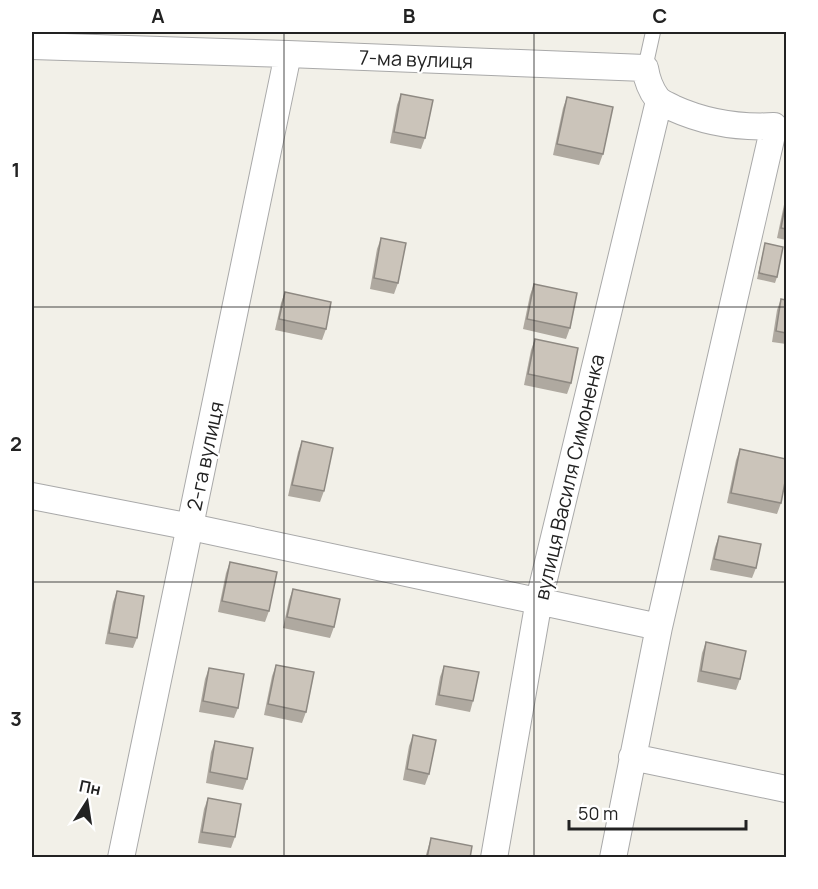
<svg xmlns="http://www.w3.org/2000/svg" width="818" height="889" viewBox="0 0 818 889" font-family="Manrope,sans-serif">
<rect width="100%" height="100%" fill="#f2f0e8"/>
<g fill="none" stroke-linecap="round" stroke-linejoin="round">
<defs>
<path id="service" d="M645,68L653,32"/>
<path id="minor" d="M32,46L288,54L645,68C647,80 650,89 657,98C661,103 668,105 673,108C706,123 739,128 774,126
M32,496L191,527L659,627
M632,757L786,789
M121,858L288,54
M494,858L539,600L659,101
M613,858L659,627L774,126"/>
</defs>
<!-- service casing -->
<use href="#service" stroke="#a9a9a9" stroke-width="16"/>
<!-- minor casing -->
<use href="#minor" stroke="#a9a9a9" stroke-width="28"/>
<!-- service -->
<use href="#service" stroke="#fff" stroke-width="14"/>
<!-- minor -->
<use href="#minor" stroke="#fff" stroke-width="26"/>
</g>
<!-- wall -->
<path fill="#afa9a0" d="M401,94L425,138L421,149L390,143L397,105Z
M567,97L603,154L599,165L553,155L563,108Z
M786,195V240L777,238Z
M381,238L398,283L394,294L370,289L377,249Z
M765,243L777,277L775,283L757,279Z
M534,284L570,328L566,339L523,329L530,295Z
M285,292L326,329L322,340L275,330L281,303Z
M781,299L786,300V344L772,342L777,310Z
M535,339L571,383L567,394L524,385L531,350Z
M302,441L324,491L320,502L288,496L298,452Z
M740,449L781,503L777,514L727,503L736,460Z
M719,536L756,568L752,578L710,570L715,547Z
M230,562L269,611L265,622L218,612L226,573Z
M293,589L334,627L330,638L283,628L289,600Z
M117,591L137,638L133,648L105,644L113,602Z
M706,642L740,679L736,690L697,682L702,653Z
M276,665L306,712L302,723L264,715L272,676Z
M444,666L473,701L470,712L435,705L440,677Z
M209,668L238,708L234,718L199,712L205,679Z
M413,735L429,774L425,785L403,780L409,746Z
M215,741L247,779L243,790L206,783L211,752Z
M208,798L235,837L231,848L198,843L204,809Z
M431,838L470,858H425Z"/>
<!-- shaded-wall -->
<path fill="#8e8982" d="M273,32H294L293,34L273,33Z"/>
<!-- building -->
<path fill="#cbc4ba" stroke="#8e8982" stroke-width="1.5" d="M401,94L433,100L425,138L394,132Z
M567,97L613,107L603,154L557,144Z
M786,201V229L781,228Z
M381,238L406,243L398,283L374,278Z
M765,243L783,247L777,277L759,273Z
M534,284L577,293L570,328L527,319Z
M285,292L331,302L326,329L279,319Z
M781,299L786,300V333L776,331Z
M535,339L578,348L571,383L528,374Z
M302,441L333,448L324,491L292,485Z
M740,449L786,459V477L781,503L731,493Z
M719,536L761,544L756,568L714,559Z
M230,562L277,572L269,611L222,601Z
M293,589L340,599L334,627L287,617Z
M117,591L144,596L137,638L109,633Z
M706,642L746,651L740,679L701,671Z
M276,665L314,672L306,712L268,704Z
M444,666L479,672L473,701L439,695Z
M209,668L244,674L238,708L203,701Z
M413,735L436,740L429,774L407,769Z
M215,741L253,748L247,779L210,772Z
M208,798L241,804L235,837L202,832Z
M431,838L472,846L470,858H427Z"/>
<!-- grid -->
<path fill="none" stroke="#222" stroke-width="1.5" stroke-opacity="0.55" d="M284,32V858M534,32V858M32,307H786M32,582H786"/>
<g text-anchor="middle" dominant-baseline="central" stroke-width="4.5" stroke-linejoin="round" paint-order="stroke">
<!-- street labels -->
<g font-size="20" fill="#222" stroke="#fff">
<text transform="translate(416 59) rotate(2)">7-ма вулиця</text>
<text transform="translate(205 456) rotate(-78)">2-га вулиця</text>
<text transform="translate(569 477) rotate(-77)">вулиця Василя Симоненка</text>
</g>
</g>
<!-- border -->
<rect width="818" height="889" fill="none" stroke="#ffffff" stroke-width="66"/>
<!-- north arrow -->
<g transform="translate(87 802) rotate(12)" stroke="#ffffff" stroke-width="4.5" paint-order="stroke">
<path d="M0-4.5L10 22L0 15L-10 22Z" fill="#222222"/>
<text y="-9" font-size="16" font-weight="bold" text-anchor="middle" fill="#222222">Пн</text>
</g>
<!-- scale -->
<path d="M569 820v9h177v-9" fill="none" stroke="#222222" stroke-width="3"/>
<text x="578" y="820" font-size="18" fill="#222222" stroke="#ffffff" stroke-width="4.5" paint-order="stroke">50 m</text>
<rect x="33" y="33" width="752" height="823" fill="none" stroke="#222" stroke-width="2"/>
<g font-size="20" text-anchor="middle" font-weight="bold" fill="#222">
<text x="158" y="23">A</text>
<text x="409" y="23">B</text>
<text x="660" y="23">C</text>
<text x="16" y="177">1</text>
<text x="16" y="451">2</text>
<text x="16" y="726">3</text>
</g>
</svg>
